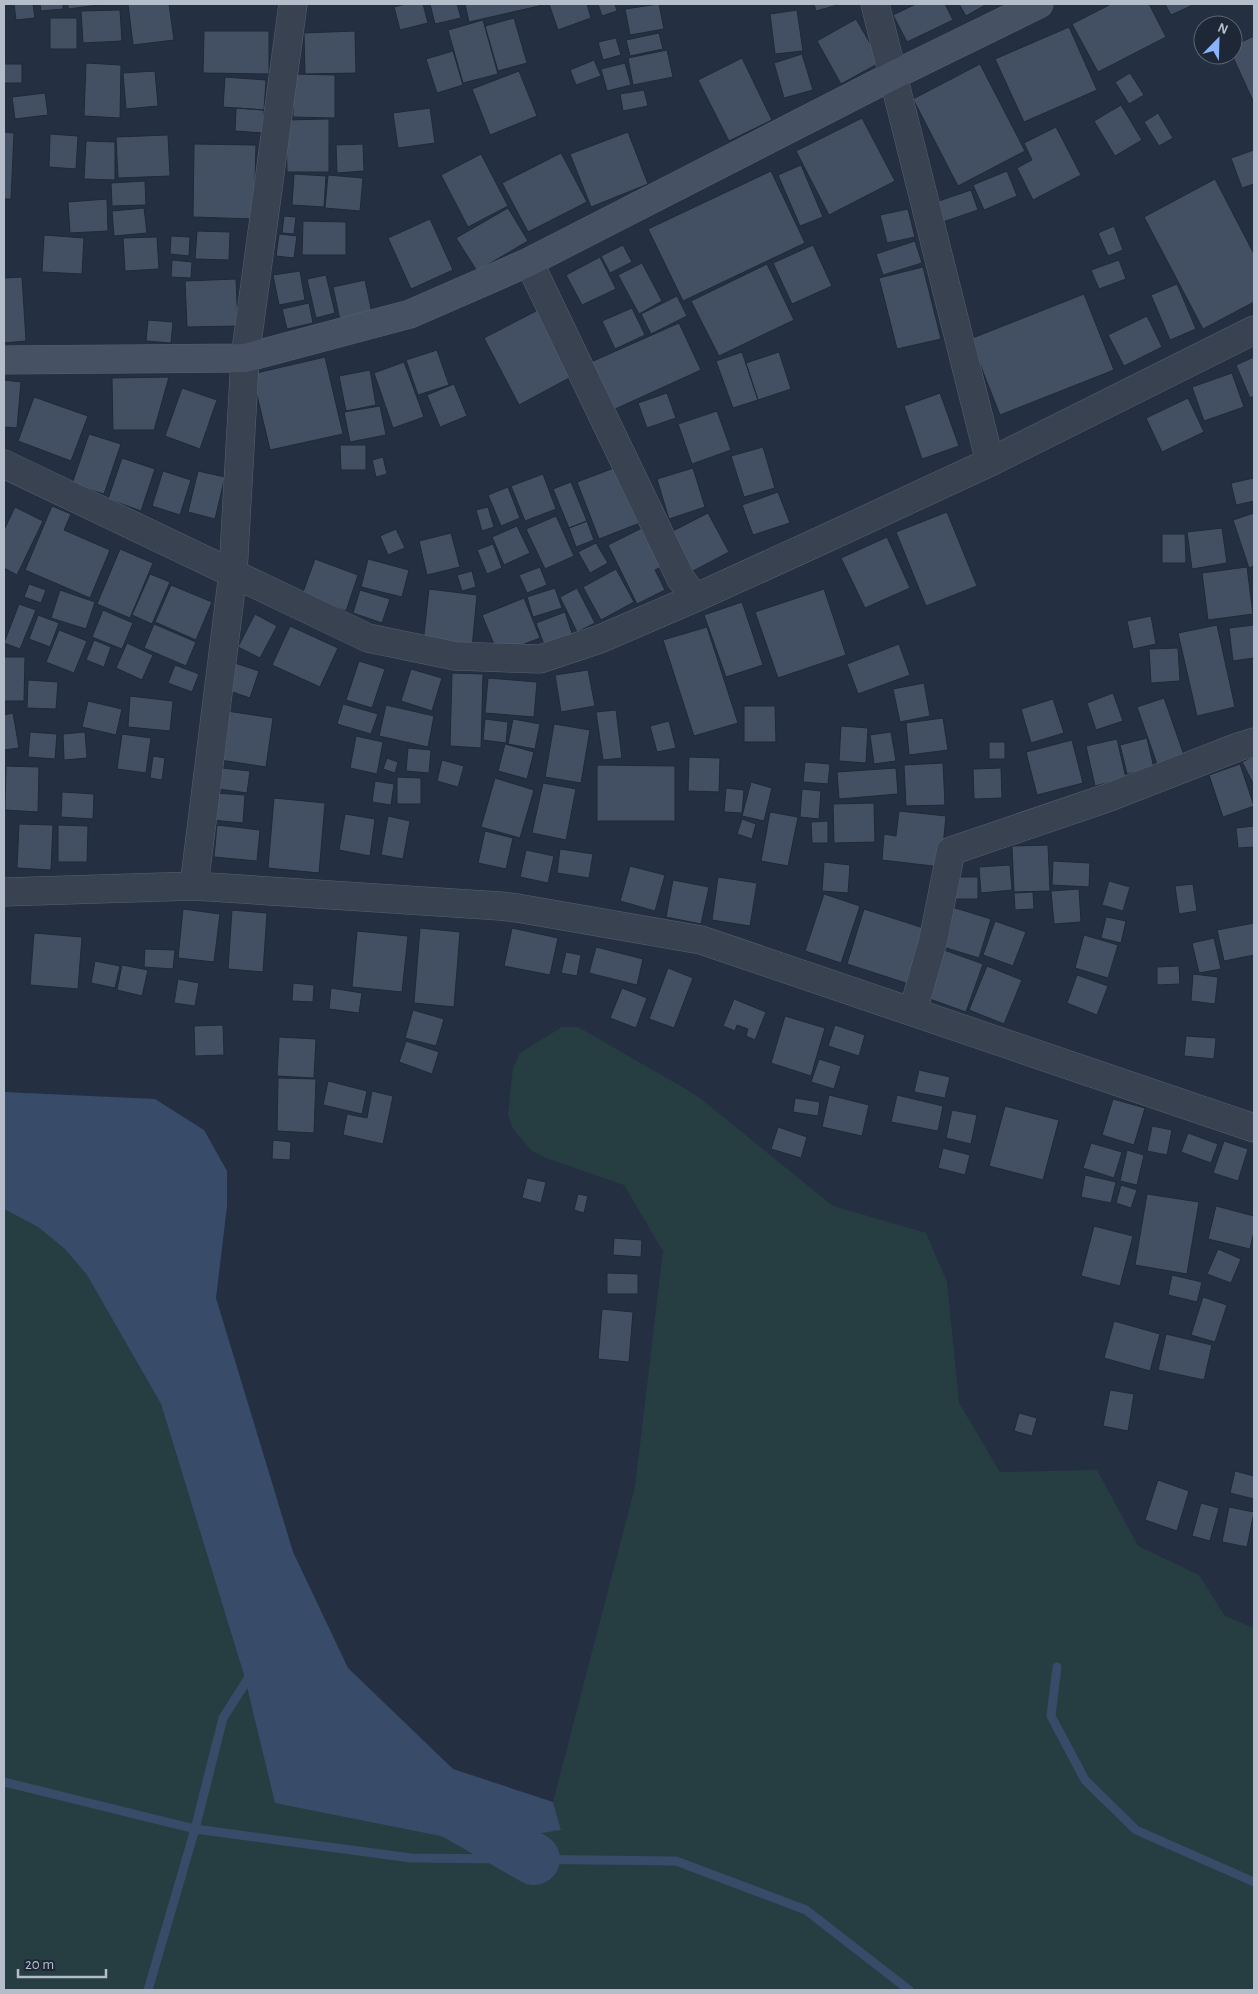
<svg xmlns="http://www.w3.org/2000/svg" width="1258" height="1994" viewBox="0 0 1258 1994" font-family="'Alegreya Sans',sans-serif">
<rect width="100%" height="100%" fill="#243041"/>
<!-- green -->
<path fill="#263e42" d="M562,1027H578L696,1095L833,1206L926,1233L947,1282L959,1403L1000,1472L1097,1470L1138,1546L1199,1575L1225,1616L1254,1628V1990H4V1209L38,1227L65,1249L87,1275L161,1404L244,1675L275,1802L561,1830L553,1802L635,1487L663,1251L624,1185L546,1158L532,1151L513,1129L508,1115L513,1068L520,1053Z"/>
<!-- water -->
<path fill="#384b69" d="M4,1092L155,1099L204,1130L227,1171V1206L216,1298L293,1552L348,1668L453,1769L553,1802L561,1830L476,1843L275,1803L244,1675L161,1404L87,1275L65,1249L38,1227L4,1209Z"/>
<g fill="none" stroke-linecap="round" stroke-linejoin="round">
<!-- stream -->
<path stroke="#384b69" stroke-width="9" d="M1057,1667L1051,1716L1085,1780L1136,1830L1254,1882
M4,1782L195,1829L411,1858L676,1861L806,1910L909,1990
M148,1990L195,1829L223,1718L251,1674"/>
<!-- river -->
<path stroke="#384b69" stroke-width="52" d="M438,1804L534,1859"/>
</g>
<!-- building -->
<path fill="#435063" stroke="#1f2938" d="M14,4H33L35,18L16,20Z
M40,4H63V9L41,11Z
M68,4H106L68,9Z
M128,4H169L174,40L133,45Z
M406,4H423L428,23L400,30L394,7Z
M430,4H457L461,18L435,24Z
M465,4H539V6L469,22Z
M549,4H587L591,18L558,30Z
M598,4H615L617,11L602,16Z
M659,4L664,29L630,35L625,9Z
M814,4H841L816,11Z
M916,4H945L953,20L907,42L893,15Z
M959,4H987L966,16Z
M1111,4H1149L1166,37L1098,72L1072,24Z
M1165,4H1195L1171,15Z
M120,10L122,41L83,43L81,11Z
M797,10L803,51L775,54L770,14Z
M50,18H77V49H50Z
M514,18L527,63L498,71L485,26Z
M856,19L881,62L841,84L817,41Z
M483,20L498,74L463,83L448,30Z
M1069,27L1097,90L1024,122L995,59Z
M204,31H269V74L203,73Z
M355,31L356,73L305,74L304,33Z
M659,33L663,49L630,56L626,40Z
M1254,36V103L1232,55L1233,46Z
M616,38L621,55L603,60L598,42Z
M667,50L673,77L633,85L628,58Z
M453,51L463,85L437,93L426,59Z
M802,54L813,90L784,98L774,63Z
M742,58L772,120L729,141L698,80Z
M594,60L601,76L576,85L570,70Z
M86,63L121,65L120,118L84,116Z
M625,63L631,85L607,91L601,69Z
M4,64H22V83H4Z
M980,64L1025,151L958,186L913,99Z
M155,71L158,106L126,109L123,73Z
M519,71L537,116L490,135L472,89Z
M1130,73L1144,95L1129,104L1115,82Z
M293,74L335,75V118L293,117Z
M225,77L266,80L264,110L223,107Z
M644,90L648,106L623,111L620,94Z
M45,93L48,115L15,119L12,97Z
M1121,105L1142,140L1115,156L1094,121Z
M236,108L264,110L263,133L235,131Z
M430,108L435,143L398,148L393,113Z
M1158,113L1173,138L1159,146L1144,122Z
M862,118L895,181L829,215L796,151Z
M329,119V172H287L286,120Z
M1056,127L1081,175L1033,200L1017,168L1032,160L1024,143Z
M4,132L14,133L11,199H4Z
M628,132L648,184L591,207L570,154Z
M50,134L78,136L76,169L49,167Z
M168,135L170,176L118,178L116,137Z
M86,141L115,142V180L84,179Z
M194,144L256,145L254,219L193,217Z
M363,144L364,171L337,173L336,145Z
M1254,150V184L1242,188L1231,158Z
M561,153L587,202L528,232L502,183Z
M481,154L508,206L468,227L441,175Z
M801,165L823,217L800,226L778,175Z
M771,171L805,243L683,301L648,229Z
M1007,171L1017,196L984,210L973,185Z
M294,174L326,176L324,207L292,205Z
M328,175L363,178L360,211L325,208Z
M1215,179L1254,254V302L1203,329L1144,217Z
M145,181L146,205L112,206L111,183Z
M971,190L978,210L940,223L933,203Z
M107,199L108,231L70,233L68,202Z
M144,208L147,233L114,236L112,211Z
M508,208L528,241L477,271L456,238Z
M908,209L915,237L887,243L880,215Z
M284,216L296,217L294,234L282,233Z
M430,219L453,270L411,289L388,238Z
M303,221L346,222V255H302Z
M1114,226L1123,250L1108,256L1098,233Z
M197,231L230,232L229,260L195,259Z
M279,234L297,236L294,258L276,256Z
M44,235L84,238L82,274L42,272Z
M171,236L190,237L189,256L170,254Z
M157,237L159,269L125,271L123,238Z
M915,241L922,263L883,275L876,254Z
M623,245L632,262L610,273L601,256Z
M813,245L832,286L792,304L773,263Z
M600,257L616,289L582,305L566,275Z
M172,260L192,262L191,278L171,277Z
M1119,260L1126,279L1099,289L1091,270Z
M642,263L662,301L639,314L618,275Z
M767,264L794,320L719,356L691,301Z
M923,267L941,339L897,349L879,278Z
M300,271L305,300L279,305L273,275Z
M326,275L335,313L316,318L307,279Z
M22,277L26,341L4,343V278Z
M236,279L238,326L187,327L185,281Z
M365,280L372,313L340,320L333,287Z
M1177,284L1196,329L1170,340L1151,295Z
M1084,294L1114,370L1000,415L970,339Z
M677,296L687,316L651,334L641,314Z
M309,303L313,323L287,329L282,309Z
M632,308L645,335L615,349L602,321Z
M538,310L573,376L519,405L484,338Z
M1147,316L1162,347L1124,366L1108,335Z
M148,320L173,322L171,343L146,341Z
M679,323L701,370L613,410L591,362Z
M437,350L449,385L418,395L406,360Z
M742,352L758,400L733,408L716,361Z
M779,352L791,389L758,400L746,363Z
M325,357L343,434L270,450L252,374Z
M1254,357V396L1250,398L1236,365Z
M404,362L424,417L393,428L374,373Z
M370,370L376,405L346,411L339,376Z
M1232,373L1244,407L1204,421L1192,387Z
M169,377L154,430H113L112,378Z
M4,380L21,382L17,428L4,427Z
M454,384L467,416L440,427L427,395Z
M182,388L217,400L200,449L165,436Z
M667,393L676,418L647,428L638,403Z
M940,393L959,446L922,459L904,406Z
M34,397L88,416L71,461L18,441Z
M1188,398L1204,432L1162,452L1146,418Z
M380,406L386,435L350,442L344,412Z
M717,411L731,450L692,464L678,424Z
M89,434L121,444L104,494L72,484Z
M340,445H366V470H341Z
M763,447L775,488L744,497L731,456Z
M383,457L387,474L376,477L372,460Z
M122,458L155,469L141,511L108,499Z
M622,465L645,521L599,539L577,482Z
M693,468L705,507L669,519L657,479Z
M163,471L191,480L180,515L152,506Z
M198,471L225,477L215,519L188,512Z
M543,474L556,509L525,521L511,486Z
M1254,478V501L1236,505L1231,483Z
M571,482L587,521L569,528L553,489Z
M508,487L520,518L501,526L488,495Z
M778,492L790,523L753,535L742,505Z
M52,506L71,514L64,530L110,550L90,598L25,570Z
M15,507L43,521L17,575L4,568V530Z
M488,507L494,527L482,531L476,510Z
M947,512L977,586L926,606L896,532Z
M708,513L729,552L693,571L671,532Z
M1254,513V566L1249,568L1233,520Z
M556,516L574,556L545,569L526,529Z
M587,521L594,540L576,547L569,528Z
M517,526L530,553L504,565L492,537Z
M646,526L665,565L655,570L665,590L637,604L608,545Z
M1222,528L1227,563L1192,569L1187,532Z
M396,529L405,548L388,555L380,536Z
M451,533L460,567L427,575L419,541Z
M1162,534H1185L1186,563H1162Z
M887,537L910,588L865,608L841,558Z
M596,543L608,563L590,573L578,552Z
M493,544L502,568L487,574L477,550Z
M120,549L153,563L130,618L97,604Z
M315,559L358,575L346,611L302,595Z
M368,559L409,570L402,597L361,587Z
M540,567L547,585L527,593L519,575Z
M1247,567L1253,614L1208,620L1202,573Z
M616,569L634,602L601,620L583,587Z
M472,571L476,587L462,591L457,575Z
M150,574L170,582L152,624L132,615Z
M29,584L46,590L41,603L24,597Z
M171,585L212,602L196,640L155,622Z
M555,588L562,608L533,617L527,597Z
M577,588L595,623L577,632L560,597Z
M429,589L477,595L472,648L423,643Z
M824,589L846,655L778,678L755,612Z
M60,590L95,602L86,629L51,618Z
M360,590L390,599L382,623L353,613Z
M524,598L540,638L498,654L482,615Z
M742,602L763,665L726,677L704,615Z
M19,604L36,610L20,649L4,643Z
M103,610L133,623L122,649L92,637Z
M565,612L573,636L545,647L536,623Z
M255,614L277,626L260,658L238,647Z
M38,615L59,623L50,647L29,639Z
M1151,616L1156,644L1133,649L1127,621Z
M154,624L196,642L186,666L144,648Z
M1217,625L1235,707L1197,716L1178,633Z
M1254,625V658L1233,661L1229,628Z
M290,626L338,648L320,687L272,665Z
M707,627L738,723L694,736L663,640Z
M59,630L87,641L74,673L46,662Z
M94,640L111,647L104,667L86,660Z
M127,643L153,655L142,680L116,668Z
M899,644L910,675L858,694L847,664Z
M1178,648L1180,681L1151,683L1149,649Z
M4,657H25L24,701H4Z
M359,661L385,669L372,708L346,700Z
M232,662L259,671L250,698L224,689Z
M175,665L199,674L192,692L168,683Z
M411,669L442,678L432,711L401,701Z
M588,670L595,706L561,712L555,675Z
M452,673L483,674L481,748L450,746Z
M488,678L537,682L534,717L485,713Z
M28,680L58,682L56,709L27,708Z
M924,683L930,716L900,722L893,689Z
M1113,693L1123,721L1096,730L1087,703Z
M130,696L173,701L170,731L128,727Z
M1164,698L1185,758L1158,767L1137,707Z
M1053,699L1064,733L1031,743L1021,709Z
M88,701L122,709L116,735L82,727Z
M343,704L378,714L371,734L337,724Z
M386,705L434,716L428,747L379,736Z
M744,706H775L776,742H744Z
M221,710L273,718L266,767L214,759Z
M616,710L622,758L603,760L596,712Z
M13,713L19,748L4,750V715Z
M943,718L948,750L909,755L906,723Z
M485,719L508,722L506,743L483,740Z
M513,719L540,724L535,749L508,744Z
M669,721L676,748L657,752L650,726Z
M554,724L590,730L581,783L545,777Z
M841,726L868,728L866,763L839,761Z
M30,732L57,734L55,759L28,757Z
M85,732L87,758L64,760L63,734Z
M891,732L896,761L874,764L870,735Z
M122,734L151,738L146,773L117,769Z
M356,736L383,742L377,774L350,768Z
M1147,738L1154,768L1127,774L1120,745Z
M1117,739L1126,778L1095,786L1086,746Z
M1072,740L1083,783L1037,795L1026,752Z
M989,742H1005V759H989Z
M505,744L534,752L527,779L498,771Z
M408,748L431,750L429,773L406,771Z
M153,756L165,758L162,780L150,778Z
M1254,756V785L1242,762Z
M689,757L720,758L719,792L688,791Z
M387,758L398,762L395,773L383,769Z
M442,760L464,766L458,787L437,781Z
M805,762L830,764L828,784L803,782Z
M943,763L945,805L906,806L904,765Z
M1240,764L1254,806L1223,817L1209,775Z
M597,765L675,766V821H597Z
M6,766L39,767L38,812L5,810Z
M222,768L250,771L247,793L219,789Z
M896,768L898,794L839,799L837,772Z
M1001,768L1002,798L974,799L973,769Z
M397,777L421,778V804H397Z
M495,778L534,790L520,838L481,827Z
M375,781L394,784L391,805L372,802Z
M751,782L772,788L764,821L742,816Z
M543,783L576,789L566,840L532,833Z
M726,788L744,790L742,813L724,812Z
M802,789L821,791L819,819L800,817Z
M62,792L94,794L93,819L61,817Z
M214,793L245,795L243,823L212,820Z
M274,798L325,803L319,873L268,868Z
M874,803L875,842L834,843L833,804Z
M899,811L946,816L941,867L882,860L884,834L896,836Z
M770,812L798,817L788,866L761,861Z
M345,814L375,819L370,856L339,850Z
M388,816L410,821L403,859L381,855Z
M742,819L756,824L752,839L737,834Z
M828,821V843H812L811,822Z
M19,824L53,825L51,870L17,868Z
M58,825L88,826L87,862H58Z
M217,825L260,830L257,861L214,857Z
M1254,826V847L1238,848L1236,828Z
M485,831L513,838L506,869L478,863Z
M1048,845L1050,891L1014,892L1012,846Z
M560,849L593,854L589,878L557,873Z
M526,850L554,856L548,883L520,877Z
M1053,861L1090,863L1089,887L1052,885Z
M824,862L850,865L848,893L822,891Z
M1010,865L1012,890L981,893L979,867Z
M630,866L665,875L655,911L620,901Z
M718,877L757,883L750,926L712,920Z
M950,877H978V899H951Z
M673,880L709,887L701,924L666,917Z
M1109,881L1130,887L1123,911L1102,905Z
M1193,884L1197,911L1179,914L1175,886Z
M1079,889L1081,922L1054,924L1051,891Z
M1033,892L1034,909L1015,910L1014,893Z
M824,894L860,906L841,963L805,951Z
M952,907L991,919L979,958L940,946Z
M183,909L220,914L214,962L178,958Z
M864,909L930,930L912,985L847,964Z
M232,910L267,913L263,972L228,969Z
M1106,917L1126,921L1121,943L1101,938Z
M995,921L1026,932L1013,966L983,955Z
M1254,923V955L1224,961L1217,930Z
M420,928L460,932L454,1007L414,1003Z
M512,928L558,938L550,975L504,966Z
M357,931L408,936L402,992L352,987Z
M34,933L82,937L78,989L30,985Z
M1084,935L1118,945L1108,978L1075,968Z
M1214,938L1221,969L1199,973L1192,943Z
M596,947L643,959L637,985L589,973Z
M145,949L175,950L173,969L144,967Z
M944,950L983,964L966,1012L927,998Z
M566,952L581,955L577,976L561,973Z
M95,961L120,966L115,988L91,983Z
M122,965L148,970L142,996L117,990Z
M987,966L1022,980L1004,1024L969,1010Z
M1179,966L1180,984L1157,985V967Z
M668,968L693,978L674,1028L649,1019Z
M1193,974L1218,977L1215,1004L1191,1001Z
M1077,975L1108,986L1097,1015L1067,1003Z
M178,979L199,983L195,1006L174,1003Z
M293,983L314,985L313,1002L292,1001Z
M331,988L362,993L359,1013L329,1009Z
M622,988L647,998L636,1028L610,1018Z
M734,999L766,1012L755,1040L746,1036L748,1029L737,1025L735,1031L723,1026Z
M413,1010L444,1019L436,1046L405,1038Z
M785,1016L825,1028L811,1076L771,1063Z
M223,1025L224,1055L195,1056L194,1026Z
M835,1025L865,1035L859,1056L828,1046Z
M1186,1036L1216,1038L1214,1059L1184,1056Z
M279,1037L316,1039L314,1078L277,1076Z
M406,1041L439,1052L432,1074L399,1062Z
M819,1059L841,1066L834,1089L811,1082Z
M919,1070L950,1077L945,1098L914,1092Z
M278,1078L316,1079L314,1133L277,1131Z
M328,1081L367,1091L362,1114L323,1105Z
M372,1091L393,1096L383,1144L343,1135L347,1114L367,1118Z
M829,1095L869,1105L862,1136L822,1127Z
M897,1095L943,1106L938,1131L891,1122Z
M795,1098L820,1102L818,1116L793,1112Z
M1113,1099L1145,1108L1134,1145L1102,1135Z
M1005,1106L1059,1120L1043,1180L989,1166Z
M952,1110L977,1115L971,1144L946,1138Z
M1152,1126L1172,1130L1167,1155L1147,1151Z
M778,1127L807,1137L801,1158L771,1149Z
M1188,1133L1218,1144L1211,1163L1181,1152Z
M273,1140L291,1142L290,1160L272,1159Z
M1224,1141L1248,1149L1238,1181L1213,1173Z
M1091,1143L1122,1152L1114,1178L1083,1168Z
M943,1148L970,1155L965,1175L938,1168Z
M1127,1150L1144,1155L1137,1185L1120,1181Z
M1085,1175L1116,1182L1111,1203L1081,1197Z
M527,1178L546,1182L541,1203L522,1198Z
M1121,1185L1137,1190L1131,1208L1116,1203Z
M578,1194L588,1196L584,1213L574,1210Z
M1147,1194L1199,1202L1187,1274L1135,1265Z
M1216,1206L1254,1216V1231L1250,1249L1208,1239Z
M1094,1226L1133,1236L1120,1286L1081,1276Z
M614,1238L642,1240L641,1257L613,1255Z
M1218,1249L1241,1259L1231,1283L1207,1274Z
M607,1273L638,1274V1294H607Z
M1172,1275L1202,1282L1197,1302L1168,1295Z
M1203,1297L1227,1305L1215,1342L1191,1335Z
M602,1309L633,1312L629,1362L598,1359Z
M1114,1321L1160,1334L1150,1371L1104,1358Z
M1166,1334L1212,1345L1204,1380L1158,1370Z
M1110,1390L1134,1394L1128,1431L1103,1426Z
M1019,1413L1037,1418L1032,1436L1014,1431Z
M1235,1471L1254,1476V1499L1230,1493Z
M1158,1480L1189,1491L1177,1531L1145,1520Z
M1201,1503L1219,1508L1210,1541L1192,1536Z
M1229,1507L1254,1512L1247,1547L1222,1542Z"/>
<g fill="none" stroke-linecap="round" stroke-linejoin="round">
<defs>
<path id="street" d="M875,4L990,462
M529,262L681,579L695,598
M4,464L368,638L455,656L540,659L600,639L695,598L820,541L990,462L1254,330
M194,886L233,573L245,358L293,4
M4,892L194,886L500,906L517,908L701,940L1254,1128
M913,1011L933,941L951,851L1107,798L1238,747L1254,742"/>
<path id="secondary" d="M4,360L245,358L410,314L529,262L894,75L1039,4"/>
</defs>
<!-- street casing -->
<use href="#street" stroke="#56606e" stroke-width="29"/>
<!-- secondary casing -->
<use href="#secondary" stroke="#56606e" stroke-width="29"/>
<!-- street -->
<use href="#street" stroke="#394251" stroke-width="28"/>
<!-- secondary -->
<use href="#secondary" stroke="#465164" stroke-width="28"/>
</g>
<!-- border -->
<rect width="1258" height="1994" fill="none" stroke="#b5bdcb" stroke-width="10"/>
<!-- north arrow -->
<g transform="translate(1218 40) rotate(23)"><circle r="24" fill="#1d2736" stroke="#5a6372"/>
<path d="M0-4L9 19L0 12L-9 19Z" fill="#89b4fc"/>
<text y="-8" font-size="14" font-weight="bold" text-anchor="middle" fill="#b5bdcb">N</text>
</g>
<!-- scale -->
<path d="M18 1969v8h88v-8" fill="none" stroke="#b5bdcb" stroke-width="2.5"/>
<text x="25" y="1969" font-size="15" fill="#b5bdcb" stroke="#1d2736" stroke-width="4" paint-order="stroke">20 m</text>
</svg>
